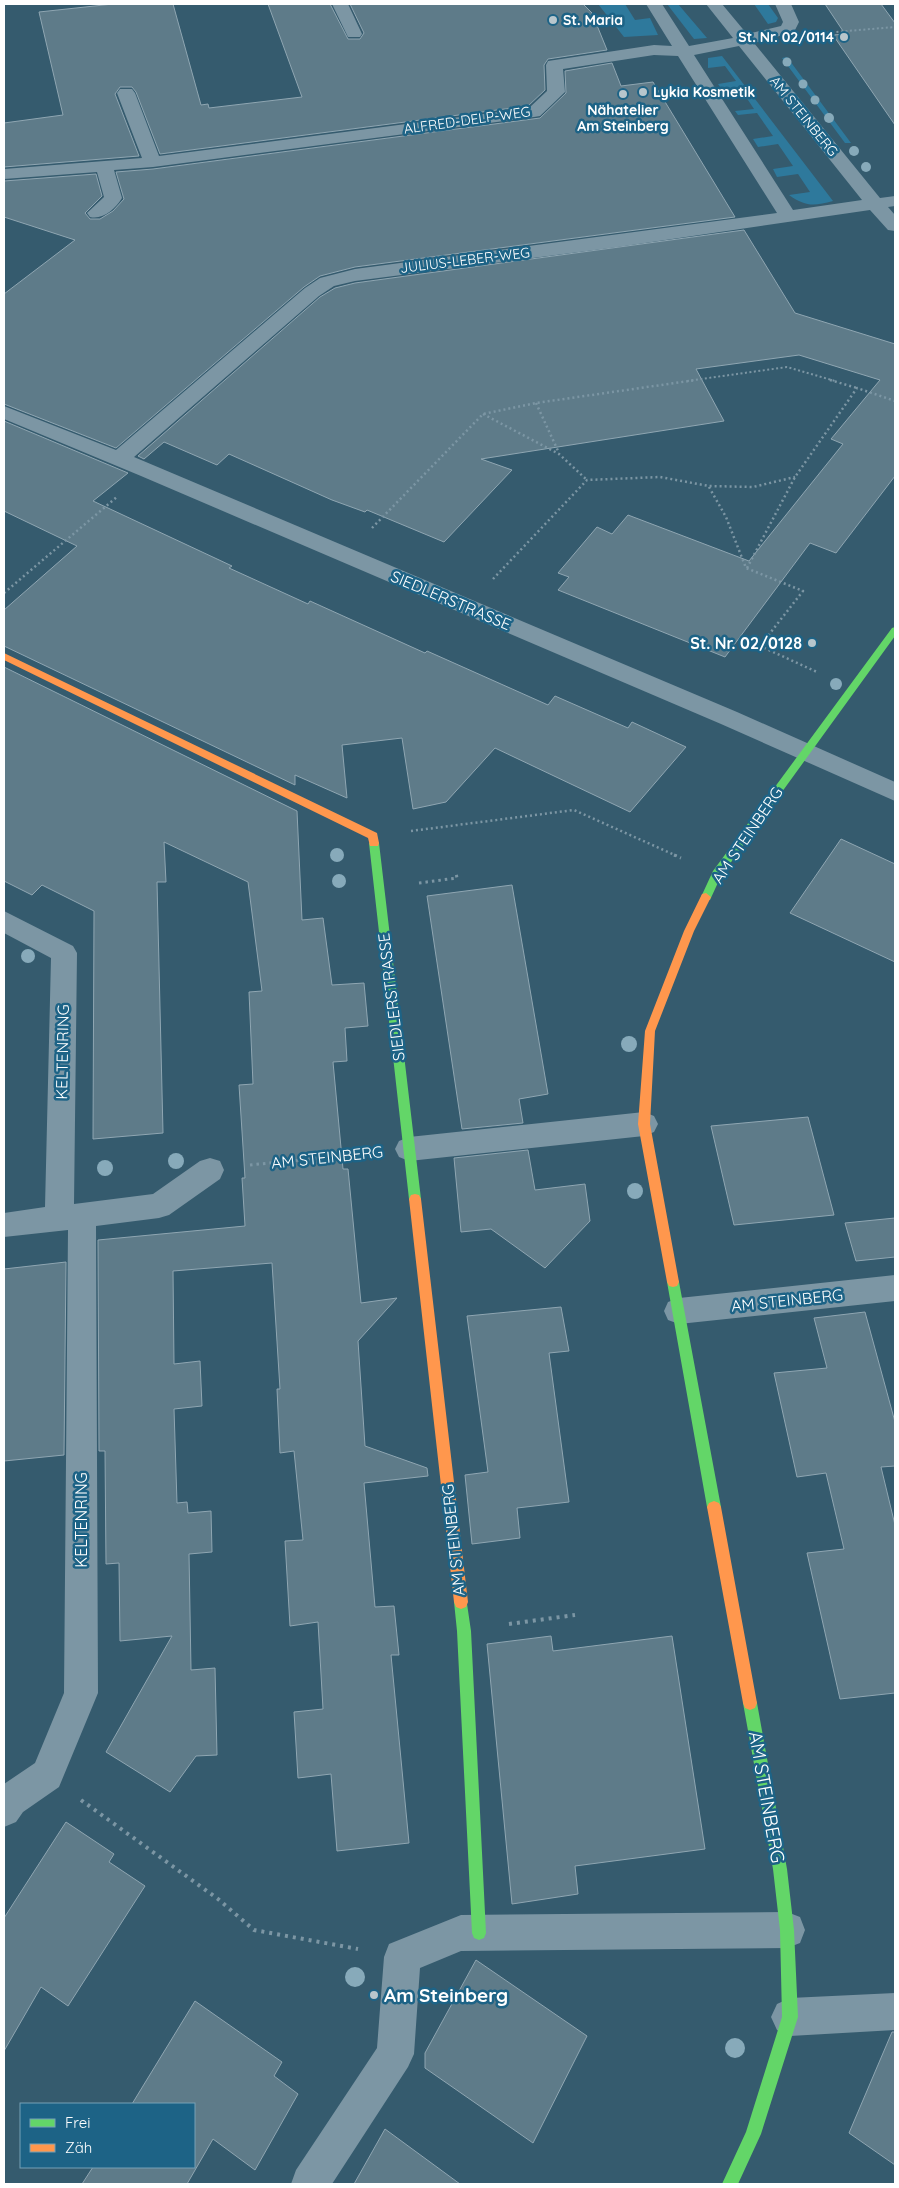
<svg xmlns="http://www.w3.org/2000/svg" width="899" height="2188" viewBox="0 0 899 2188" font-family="Quicksand,sans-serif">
<rect width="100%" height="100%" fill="#355b6e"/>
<!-- green -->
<path fill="#2e799c" d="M598,4H625L635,20L650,18L658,35L624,37Z
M667,4H678L707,38L694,39Z
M754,4H768L778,18L776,22L768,24Z
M722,56L833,201C814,206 806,207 789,195L810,192L798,174L777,177L773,169L793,166L778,144L758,147L753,139L773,136L757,113L738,115L735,111L754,109L740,88L722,90L718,84L736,81L725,66L708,68V58Z
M787,57L851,143H845L782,58Z"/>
<!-- building -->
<path fill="#5e7b89" stroke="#8fa6b2" d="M113,4H173L201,105L208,104L209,108L302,97L268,4H330L348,39H360L364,33L350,4H583L592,13L607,50L548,59L544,65L545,90L528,106L160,154L136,92L132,87H120L115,94L139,156L4,167V123L63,115L39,12Z
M825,4H881L895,23V125L833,35L845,34Z
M612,63L621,86L653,82L735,217L355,267L320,276L304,287L116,448L4,404V294L75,240L4,217V181L96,174L102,196L85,213L90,219H100L113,211L124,199L116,172L153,169L540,118L566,93L565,71Z
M744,230L795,313L895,344V476L836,553L810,543L725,657L558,590L569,577L558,573L597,527L612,534L628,515L749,561L843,444L831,439L880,380L799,355L696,369L724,421L481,459L512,470L444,542L367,510L365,512L332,500L229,454L217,465L164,442L144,459L138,456L320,297L335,288L355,283Z
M4,421L128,473L93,501L232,566L229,568L308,604L310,601L425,653L427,651L548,705L555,696L628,728L632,722L686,747L630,812L495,748L446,802L413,809L402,738L342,745L347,798L295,775V785L4,646V610L77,546L4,511Z
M4,667L297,811L302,920L323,918L332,985L364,983L368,1026L345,1028L347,1061L333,1062L343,1169H348L361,1303L397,1298L358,1341L365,1446L427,1468L428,1476L364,1483L375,1607L394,1606L399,1655H391L409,1843L337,1851L331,1774L298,1778L294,1712L323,1709L318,1622L290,1626L285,1541L303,1540L294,1451L280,1453L277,1389H280L272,1263L173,1271L174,1364L200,1361L202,1406L174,1409L177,1503L187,1502L188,1513L211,1511L212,1552L189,1554L191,1670L215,1668L217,1755L196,1756L170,1792L106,1752L172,1636L120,1641L119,1563L106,1564L105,1451H99L98,1240L245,1226L242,1178H245L239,1085L253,1084L249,992L262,991L248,882L164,842L166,882H157L163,1133L93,1139L94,911L42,885L32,895L4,881Z
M841,839L895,864V962L790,913Z
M512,885L548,1094L519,1099L523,1123L462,1129L427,896Z
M808,1117L834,1215L734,1225L711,1126Z
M528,1150L535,1190L585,1184L590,1221L545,1268L491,1229L461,1232L454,1158Z
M895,1218V1257L856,1261L845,1223Z
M66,1262L64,1455L4,1461V1269Z
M561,1307L569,1351L549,1353L569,1502L517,1508L520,1538L472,1544L465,1475L488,1472L467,1316Z
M865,1312L895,1422V1466L881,1467L895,1525V1693L840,1699L807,1553L844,1549L826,1473L797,1477L774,1373L827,1368L814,1318Z
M551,1636L553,1651L672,1636L705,1849L575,1866L578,1894L512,1904L487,1644Z
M66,1822L114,1854L109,1862L145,1886L68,2006L41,1987L4,2051V1918Z
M476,1960L587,2036L533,2143L425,2068V2053Z
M195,2001L282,2062L274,2076L298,2094L255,2170L213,2139L187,2184H82L93,2167H194V2104H132Z
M892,2032H895V2165L849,2133Z
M385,2129L460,2184H354Z"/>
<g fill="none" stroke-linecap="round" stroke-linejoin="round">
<!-- path-far3 -->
<path stroke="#7c96a4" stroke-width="2" stroke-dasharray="2 2.5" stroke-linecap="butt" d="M823,33L895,27
M687,381L787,367L835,381"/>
<!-- path-far2 -->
<path stroke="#7c96a4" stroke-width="2.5" stroke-dasharray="2 3" stroke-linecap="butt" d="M830,380L857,388
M536,403L559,453
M483,414L559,454L587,480
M709,487L726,517L746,568L803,591L760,646L817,672
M372,528L483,414L536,403L696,380
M747,568L795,477L857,388L895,401
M493,579L587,480L660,477L709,486L753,487L795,477
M4,593L118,496
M411,831L574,810L677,856"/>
<!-- path-far1 -->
<path stroke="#7c96a4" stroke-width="3" stroke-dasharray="2.5 4" stroke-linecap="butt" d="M674,855L681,858
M419,883L457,878L456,873
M250,1165L368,1153"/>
<!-- path -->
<path stroke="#7c96a4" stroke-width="4" stroke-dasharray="3 5" stroke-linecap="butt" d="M509,1624L575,1615
M81,1800L218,1899L254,1930L358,1949"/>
<!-- lane -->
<path fill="#7c96a4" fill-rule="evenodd" d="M332,4H348L362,34L360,37H348Z"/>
<!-- street -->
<path fill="#7c96a4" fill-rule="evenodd" d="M646,4H662L689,46L733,38L706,4H722L747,34L781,26L783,22L775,4H791L799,22L794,32L754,43L880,198L895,196V206L888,207L895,215V231L888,230L870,210L618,247L355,281L334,286L319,296L134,457L737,712L895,782V801L721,724L141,476L4,419V406L116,450L305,288L320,278L355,269L777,213L678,56L654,55L563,69L565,92L540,116L534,117L153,167L114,170L122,198C115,209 103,220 90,217L87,213L104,197L97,172L4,179V169L142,158L117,93L120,89H132L135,93L159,156L529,108L547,91L546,65L548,61L654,45L672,46ZM739,46L862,200L793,210L694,55Z
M4,911L73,946L77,953L74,1204L153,1194L200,1161L210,1158L220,1161L224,1170L220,1179L169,1215L159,1218L96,1226L98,1693L59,1787L23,1812L16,1822L4,1827V1784L35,1763L64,1693L68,1230L4,1237V1213L45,1207L51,958L4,933Z
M644,1112L654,1116L658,1124L654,1132L644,1136L409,1161L399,1157L395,1149L399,1141L409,1137Z
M895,1275V1301L679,1324L668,1320L664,1311L668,1302L679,1298Z
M787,1912L800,1917L805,1930L800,1943L787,1948L461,1951L420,1968L414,2054L408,2067L332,2184H291L296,2170L377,2048L384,1957L389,1944L461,1915Z
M895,1993V2030L790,2036L777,2030L771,2017L777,2004L790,1998Z"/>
<!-- fast -->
<path fill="#63d668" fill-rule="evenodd" d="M895,627V636L721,876L710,900H702L701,897L713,871L892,628Z
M374,839L379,843L421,1199L419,1203L415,1204L411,1203L409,1199L369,843Z
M673,1277L677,1278L679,1282L721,1507L719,1511L714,1513L709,1511L707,1507L667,1282L669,1278Z
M461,1595L466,1597L471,1631L486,1933L484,1938L479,1940L474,1938L472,1933L457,1631L454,1602L456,1597Z
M750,1696L755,1698L757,1703L787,1869L794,1930L798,2017L761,2134L738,2184H722L746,2132L782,2017L780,1930L773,1869L743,1703L745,1698Z"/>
<!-- slow -->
<path fill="#ff974d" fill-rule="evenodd" d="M4,653L377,833L379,843L378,846H370L368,838L4,660Z
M706,893L711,897L694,931L655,1031L650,1124L679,1282L677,1286L673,1287L669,1286L667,1282L638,1124L645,1031L684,931L702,894Z
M415,1194L419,1195L421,1199L468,1602L466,1607L461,1609L456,1607L454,1602L409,1199L411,1195Z
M714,1501L719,1503L721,1507L757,1703L755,1708L750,1710L745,1708L743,1703L707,1507L709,1503Z"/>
</g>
<!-- trees -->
<g fill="#87aaba">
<circle cx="787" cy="62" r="4.5"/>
<circle cx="803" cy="84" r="4.5"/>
<circle cx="815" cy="100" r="4.5"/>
<circle cx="829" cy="118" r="5"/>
<circle cx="854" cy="151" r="5"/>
<circle cx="866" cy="167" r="5"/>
<circle cx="836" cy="684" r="6"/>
<circle cx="337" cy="855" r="7"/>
<circle cx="339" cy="881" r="7"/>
<circle cx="28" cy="956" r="7"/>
<circle cx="629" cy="1044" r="8"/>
<circle cx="176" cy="1161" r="8"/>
<circle cx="105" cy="1168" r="8"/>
<circle cx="635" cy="1191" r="8"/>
<circle cx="355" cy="1977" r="10"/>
<circle cx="735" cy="2048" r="10"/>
</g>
<!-- markers -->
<g fill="#b8c6cc" stroke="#1d6386" stroke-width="2">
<circle cx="553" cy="20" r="5"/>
<circle cx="844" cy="37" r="5"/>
<circle cx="643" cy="92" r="5"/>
<circle cx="623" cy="94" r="5"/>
<circle cx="812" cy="643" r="5"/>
<circle cx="374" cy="1995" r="5"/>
</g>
<g text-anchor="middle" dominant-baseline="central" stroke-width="5" stroke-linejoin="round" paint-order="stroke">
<!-- far-poi labels -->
<g font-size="14" font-weight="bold" fill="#fff" stroke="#1d6386" text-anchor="start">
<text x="563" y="20">St. Maria</text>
<text x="834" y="37" text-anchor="end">St. Nr. 02/0114</text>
<text x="653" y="92">Lykia Kosmetik</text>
<text x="623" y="110" text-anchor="middle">Nähatelier<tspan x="623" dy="16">Am Steinberg</tspan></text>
</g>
<!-- far-street labels -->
<g font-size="14" fill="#fff" stroke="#1d6386">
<text transform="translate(804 116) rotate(51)">AM STEINBERG</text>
<text transform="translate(467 120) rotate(-8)">ALFRED-DELP-WEG</text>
<text transform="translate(465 260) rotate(-7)">JULIUS-LEBER-WEG</text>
</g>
<!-- street labels -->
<g font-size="16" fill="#fff" stroke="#1d6386">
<text transform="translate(451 600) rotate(23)">SIEDLERSTRASSE</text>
<text transform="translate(747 835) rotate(-56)">AM STEINBERG</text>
<text transform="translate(391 997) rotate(-97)">SIEDLERSTRASSE</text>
<text transform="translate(62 1052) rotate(-89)">KELTENRING</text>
<text transform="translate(327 1157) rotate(-6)">AM STEINBERG</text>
<text transform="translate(787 1300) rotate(-6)">AM STEINBERG</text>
<text transform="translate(81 1520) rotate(-90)">KELTENRING</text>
<text transform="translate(453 1540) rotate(-96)">AM STEINBERG</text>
</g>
<!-- poi labels -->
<g font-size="16" font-weight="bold" fill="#fff" stroke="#1d6386" text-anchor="end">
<text x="802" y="643">St. Nr. 02/0128</text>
</g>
<!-- near-street labels -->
<g font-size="19" fill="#fff" stroke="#1d6386">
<text transform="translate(767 1797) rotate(80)">AM STEINBERG</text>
</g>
<!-- near-poi labels -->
<g font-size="19" font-weight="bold" fill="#fff" stroke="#1d6386" text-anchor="start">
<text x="384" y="1995">Am Steinberg</text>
</g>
</g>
<!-- border -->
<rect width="899" height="2188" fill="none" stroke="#ffffff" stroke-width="10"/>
<!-- legend -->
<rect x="20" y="2103" width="175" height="65" fill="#1d6386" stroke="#77a1b6"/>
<rect x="30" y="2119" width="25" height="8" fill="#63d668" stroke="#77a1b6"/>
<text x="65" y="2128" font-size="15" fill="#ffffff">Frei</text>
<rect x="30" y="2144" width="25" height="8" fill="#ff974d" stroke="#77a1b6"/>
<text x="65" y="2153" font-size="15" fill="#ffffff">Zäh</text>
</svg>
